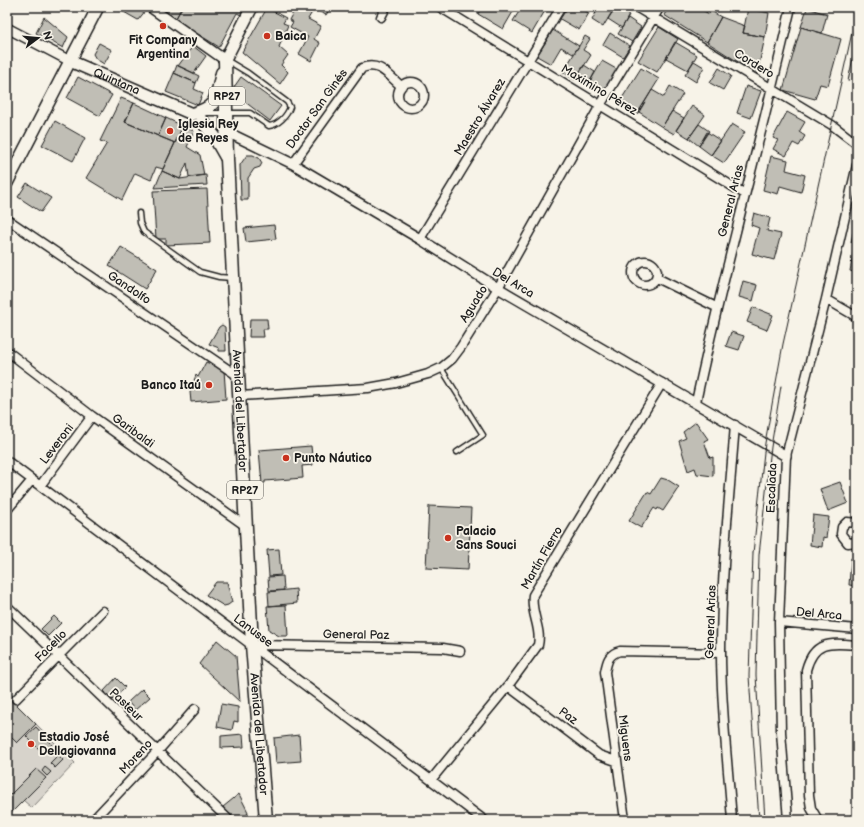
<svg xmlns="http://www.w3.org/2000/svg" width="864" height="827" viewBox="0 0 864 827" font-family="'Balsamiq Sans',sans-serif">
<rect width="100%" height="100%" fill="#f7f3e8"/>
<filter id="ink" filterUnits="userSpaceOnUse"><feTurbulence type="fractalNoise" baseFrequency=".025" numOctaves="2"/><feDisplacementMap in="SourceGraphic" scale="8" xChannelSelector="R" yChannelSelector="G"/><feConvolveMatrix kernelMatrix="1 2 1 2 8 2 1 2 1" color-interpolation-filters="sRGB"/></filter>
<g filter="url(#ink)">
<!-- green -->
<path fill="#d7d3cb" stroke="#7a7874" d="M7,695L75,763L32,808L23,800L7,817Z"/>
<!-- building -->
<path fill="#c0beb5" stroke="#1c1c1c" d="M115,7H141L146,10L138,20Z
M158,7H182L175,20Z
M182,7H243L241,15L237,13L219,47L175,20Z
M296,7H331L326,15L314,9L308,19L321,26L314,39L320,43L311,61L299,54L308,37L290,27L293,22L289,20Z
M482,7H508L514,10L503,29L478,14Z
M522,7L546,9L532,33L513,21Z
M568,7H578L589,13L579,30L560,19Z
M586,7H599L596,13Z
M599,7H608L613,10L603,27L592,20Z
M616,7L629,15L622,28L608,19Z
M669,7H697L709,14L711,11L721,17L707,42L664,15Z
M742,7H759V11Z
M267,8L286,18L283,23L288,25L279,47L288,55L281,65L288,72L280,84L242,52Z
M748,8L769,13L765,37L743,33Z
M807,8L827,14L822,33L801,27Z
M44,17L68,37L63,48L36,33Z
M721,17L745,26L743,33L765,37L757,74L707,42Z
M628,18L641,27L632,42L618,34Z
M659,27L678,39L657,72L638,61Z
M801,27L841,39L828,86L820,84L815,99L783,90Z
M553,30L579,46L573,54L561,47L551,64L537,56Z
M610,33L630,46L623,57L603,45Z
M585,36L590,39L583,50L591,55L575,80L563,72Z
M675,42L697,55L688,70L666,58Z
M99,43L112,50L104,64L96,59L93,54Z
M193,46L206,56L194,73L178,66Z
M602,61L618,70L604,94L588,85Z
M694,61L704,67L696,82L685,75Z
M177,65L199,76L196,83L174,73Z
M584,65L595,72L590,81L578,74Z
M641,68L659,79L637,114L619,103Z
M719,68L731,76L723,90L710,83Z
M174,73L196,83L194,89L203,93L198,105L166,92Z
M78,77L112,95L100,116L67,98Z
M241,77L281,106L270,121L236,95L234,87Z
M670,86L683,94L662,127L639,112L652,90L664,97Z
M746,86L761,91L751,118L737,113Z
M121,98L134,103L125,122L175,143L163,169L156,167L151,180L135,173L122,200L86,178L107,143L100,141Z
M134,103L166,118L158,136L125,122Z
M692,106L705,115L689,138L676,130Z
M672,111L684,118L674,134L662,127Z
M787,112L805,122L799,132L805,136L799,146L793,143L786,156L773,149L778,140L773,138Z
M166,118L183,126L175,143L158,136Z
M55,121L85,138L73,161L42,145Z
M699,124L709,131L699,146L689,138Z
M732,124L745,132L724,163L711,155Z
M183,126L194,131L187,147L200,155L204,175L189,177L187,163L180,179L162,171Z
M707,132L721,141L711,155L699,146Z
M7,154L12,157L7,166Z
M247,155H253L259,158L262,163L260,167L254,169L248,178V200H241L240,165Z
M771,156L788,160L786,170L805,175L801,192L780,186L778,194L763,190Z
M162,171L180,179L206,175L207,185L155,188Z
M27,183L51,198L41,212L18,197Z
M207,189L210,243L166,245V239H156L153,191Z
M754,213L770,218L767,231L781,234L774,260L752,254L759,228L751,225Z
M274,225L276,239L246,242L244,228Z
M853,233H857V244L851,242Z
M855,244H857V273L850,271Z
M121,247L157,269L145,289L109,266Z
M743,281L757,285L753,301L739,297Z
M857,284V296L852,294Z
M753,307L773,315L767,330L747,322Z
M250,319H267L268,329H263L264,337H249Z
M222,325L225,327L226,351H219V348L209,344L219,327Z
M731,332L744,336L739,350L726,346Z
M206,362L224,370L226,399L191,402L190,392L196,375L198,377Z
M696,422L708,439L704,441L710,458L713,457V476L697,474L695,468L688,471L679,441L686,438L683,432Z
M311,446L313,465L302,466L303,478L265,481V483L262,484L259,450Z
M661,478L668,480L679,487L663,511L658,508L657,510L654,508L641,528L629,521L647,492L651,494Z
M840,482L848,503L828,511L820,489Z
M429,506L471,508L468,570L426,568Z
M813,515L829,517L826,538L823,537L822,547L810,545Z
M279,549L281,575L269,576L267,550Z
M851,558H857V586L849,585Z
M283,576L284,590L269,591L268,577Z
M216,582H227L232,602L228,605L224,606L206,595Z
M296,589L297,603L269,606L268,592Z
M286,605L288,636H279L269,630L267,606Z
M54,616L61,623L48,636L41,629Z
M217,640L236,656L240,702L199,664Z
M116,678L125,687L113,700L104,691Z
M142,689L150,697L135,710L128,702Z
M7,695L36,724L17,743L7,733Z
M221,704L238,707V722L234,721L232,730L217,727Z
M36,727L52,744L43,753L26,736Z
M243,734L244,747L221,748V736Z
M299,735L301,761L276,763L274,738Z
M58,755L63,760L55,768L50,763Z
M45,767L51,772L47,776L42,771Z
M36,769L46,778L7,817V798Z
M239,794L248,812L245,820H235L223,807Z"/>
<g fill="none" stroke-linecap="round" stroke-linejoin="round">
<defs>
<path id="service" d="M206,113H250L269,126C278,125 287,116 290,107L287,102L248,73L228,61
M139,213L140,223L144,232L200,272L219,277L232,278
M441,368L483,435L457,452"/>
<path id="minor" d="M440,7L745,194
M636,7L832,125L857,144
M381,17L386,7
M398 95a13 13 0 1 1 26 0a13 13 0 1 1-26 0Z
M293,164L362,68C379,61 388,75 401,86
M7,219L238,376
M420,239L561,7
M633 273a12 12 0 1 1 24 0a12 12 0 1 1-24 0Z
M657,278L716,307
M826,299L857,317
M7,351L92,416L247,527
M239,396L368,388L396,383L428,374L441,368L452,359L461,347L498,288L601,104L660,7
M696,402C724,270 761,139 791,7
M7,461L484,820
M40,486L92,416
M7,510L32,480
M857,523L847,522L842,527L841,534L848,543L857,542
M7,606L229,820
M779,622L857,629
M252,645L443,648L460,651
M508,686L599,755L616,761
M16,699L103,611
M431,780L508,686L538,645C542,628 530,613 533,595L662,383
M93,820L157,752L195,709
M625,820L605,672C607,662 608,654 620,651L721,653
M732,820C728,765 721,709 721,653C721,577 729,501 735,425
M788,820L781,732L779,622L786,456L826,299L857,165
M818,820L811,808L809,795L806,670C814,640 831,643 857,645"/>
<path id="tertiary" d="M150,7L225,60
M7,28L70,61
M227,132L293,164L420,239L498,288L786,456"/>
<g id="secondary">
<path d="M225,60L252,7"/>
<path id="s1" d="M70,61L192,114"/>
<path d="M7,183L98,7"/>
</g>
<g id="primary">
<path id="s2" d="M225,60L227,159L252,645L266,820"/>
<path d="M192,114C219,107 216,97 222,73"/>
<path d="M202,121L214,136L226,157"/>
</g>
</defs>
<!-- service casing -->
<use href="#service" stroke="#1c1c1c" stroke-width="7"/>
<!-- minor casing -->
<use href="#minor" stroke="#1c1c1c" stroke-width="11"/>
<!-- tertiary casing -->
<use href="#tertiary" stroke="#1c1c1c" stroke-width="12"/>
<!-- secondary casing -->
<use href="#secondary" stroke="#1c1c1c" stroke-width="14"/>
<!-- primary casing -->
<use href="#primary" stroke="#1c1c1c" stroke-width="15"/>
<!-- service -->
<use href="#service" stroke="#f7f3e8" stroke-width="4"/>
<!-- minor -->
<use href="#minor" stroke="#f7f3e8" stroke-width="8"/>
<!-- tertiary -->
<use href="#tertiary" stroke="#f7f3e8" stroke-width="9"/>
<!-- secondary -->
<use href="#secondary" stroke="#f7f3e8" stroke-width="11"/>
<!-- primary -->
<use href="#primary" stroke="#f7f3e8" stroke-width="12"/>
<!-- tram -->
<path stroke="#1c1c1c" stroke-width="1" d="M848,81L857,39
M759,820L749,676L753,553L765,443L783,344L857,10
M765,820L756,675L759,555L771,447L781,386"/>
</g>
</g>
<!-- markers -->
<g fill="#c8321e" stroke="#f7f3e8" stroke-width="1.5">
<circle cx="163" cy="26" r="4"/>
<circle cx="267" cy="36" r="4"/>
<circle cx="170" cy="131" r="4"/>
<circle cx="209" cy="385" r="4"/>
<circle cx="286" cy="458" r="4"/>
<circle cx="448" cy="538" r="4"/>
<circle cx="31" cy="744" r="4"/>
</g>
<g text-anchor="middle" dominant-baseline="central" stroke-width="3.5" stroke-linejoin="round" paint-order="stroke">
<!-- shield labels -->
<g fill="#f7f3e8" stroke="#5e5c59" stroke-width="1">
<rect x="209" y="87" width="36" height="18" rx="3"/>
<rect x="227" y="481" width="36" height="18" rx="3"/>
</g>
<g font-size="11" font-weight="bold" fill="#1c1c1c">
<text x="227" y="96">RP27</text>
<text x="245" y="490">RP27</text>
</g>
<!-- poi labels -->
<g font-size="12" font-weight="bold" fill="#1c1c1c" stroke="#f7f3e8" text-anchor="start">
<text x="275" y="36">Baica</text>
<text x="163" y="40" text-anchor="middle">Fit Company<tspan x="163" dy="14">Argentina</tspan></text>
<text x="178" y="124">Iglesia Rey<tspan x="178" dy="14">de Reyes</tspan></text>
<text x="201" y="385" text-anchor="end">Banco Itaú</text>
<text x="294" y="458">Punto Náutico</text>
<text x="456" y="531">Palacio<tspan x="456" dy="14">Sans Souci</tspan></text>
<text x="39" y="737">Estadio José<tspan x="39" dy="14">Dellagiovanna</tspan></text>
</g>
<!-- street labels -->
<g font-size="12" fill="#1c1c1c" stroke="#f7f3e8">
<text transform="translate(754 64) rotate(31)">Cordero</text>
<text stroke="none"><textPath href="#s1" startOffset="51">Quintana</textPath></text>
<text transform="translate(599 90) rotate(31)">Maximino Pérez</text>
<text transform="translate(317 109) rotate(-54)">Doctor San Ginés</text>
<text transform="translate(480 117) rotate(-59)">Maestro Álvarez</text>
<text transform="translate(731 201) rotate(-76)">General Arias</text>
<text transform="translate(513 283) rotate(31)">Del Arca</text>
<text transform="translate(129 288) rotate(34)">Gandolfo</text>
<text transform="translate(474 304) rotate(-58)">Aguado</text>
<text stroke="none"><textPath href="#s2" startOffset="351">Avenida del Libertador</textPath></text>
<text transform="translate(133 431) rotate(36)">Garibaldi</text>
<text transform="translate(57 444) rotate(-53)">Leveroni</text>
<text transform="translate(772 488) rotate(-88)">Escalada</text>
<text transform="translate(542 558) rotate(-60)">Martín Fierro</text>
<text transform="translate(819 614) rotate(5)">Del Arca</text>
<text transform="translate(711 622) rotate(-88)">General Arias</text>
<text transform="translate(253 631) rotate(37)">Lanusse</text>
<text transform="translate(356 635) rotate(1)">General Paz</text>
<text transform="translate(51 646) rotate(-45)">Facello</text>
<text transform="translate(126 705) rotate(44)">Pasteur</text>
<text transform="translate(568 716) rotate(37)">Paz</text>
<text stroke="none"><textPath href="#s2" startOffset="675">Avenida del Libertador</textPath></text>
<text transform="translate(625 738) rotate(83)">Miguens</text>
<text transform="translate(136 757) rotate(-47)">Moreno</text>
</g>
</g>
<!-- margin -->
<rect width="864" height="827" fill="none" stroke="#f7f3e8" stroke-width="24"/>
<rect x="12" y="12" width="840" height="803" fill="none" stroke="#1c1c1c" stroke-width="1.5" filter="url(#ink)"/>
<!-- north arrow -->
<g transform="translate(38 38) rotate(74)" stroke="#f7f3e8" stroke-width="3" paint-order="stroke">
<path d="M0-3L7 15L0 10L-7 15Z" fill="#1c1c1c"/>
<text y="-6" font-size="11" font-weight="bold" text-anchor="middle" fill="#1c1c1c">N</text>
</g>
</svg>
